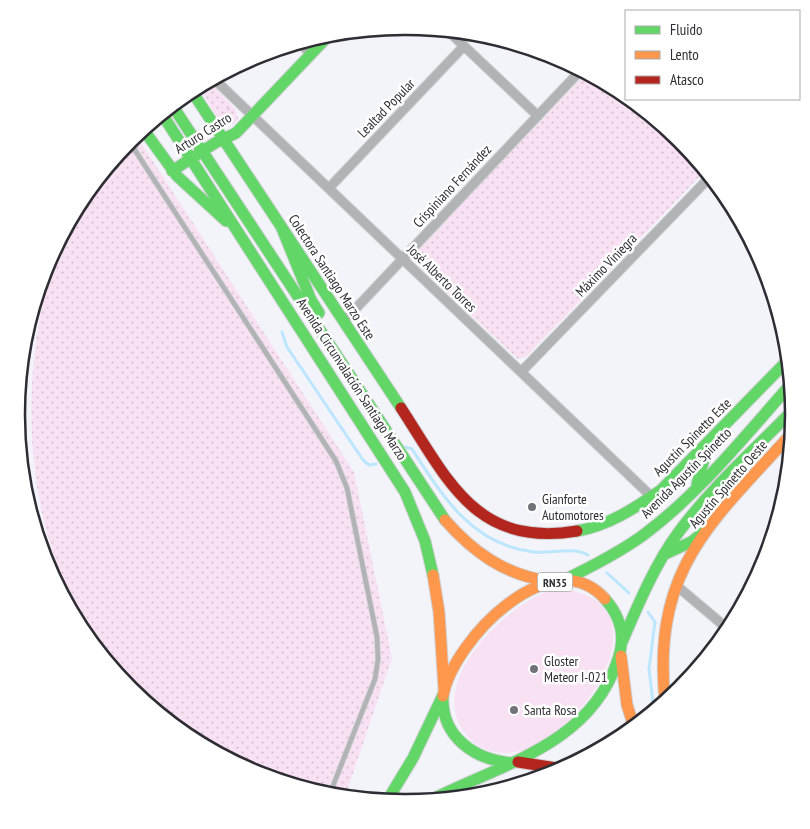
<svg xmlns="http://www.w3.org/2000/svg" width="810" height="829" viewBox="0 0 810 829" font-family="'PT Sans Narrow',sans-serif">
<defs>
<pattern id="grass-dots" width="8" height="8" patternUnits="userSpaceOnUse" patternTransform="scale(1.25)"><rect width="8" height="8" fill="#f8e1f3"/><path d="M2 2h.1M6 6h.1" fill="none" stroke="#d5c1d1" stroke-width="1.8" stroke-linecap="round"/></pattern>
</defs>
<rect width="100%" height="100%" fill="#f3f4fa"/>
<!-- grass -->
<path fill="url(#grass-dots)" d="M586,73L621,91L626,96V99H630C652,117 693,144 704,170L700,176L527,356L518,359L416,264L414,254Z
M208,81L236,110L238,119L234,124L227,126L221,123L198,86Z
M136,135L354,472L392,658L345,797C303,793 260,776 223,756C212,750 199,745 189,737C27,628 0,408 62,235C79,203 107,158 136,135Z"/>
<!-- park -->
<path fill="#f8e1f3" d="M565,589C676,607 570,757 503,753C487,752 473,745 464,732C428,682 500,612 543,593C549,590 558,590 565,589Z"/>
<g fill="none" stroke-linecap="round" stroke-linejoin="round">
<!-- stream -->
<path stroke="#bbe6fd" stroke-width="3" d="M282,332L287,347L363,460L369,465L376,464
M405,447L412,449C443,497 472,545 534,552C551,554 573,546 588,555
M607,573L629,593
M648,612L655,622L649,669L654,711"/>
<defs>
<path id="lane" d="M129,141L336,461L347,488L377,637L378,659L375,679L329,796"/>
<path id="street" d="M447,30L538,116
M299,42L311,54
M213,78L652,497
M329,188L464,46
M344,321L581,70
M521,372L710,177
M677,586L729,630"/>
<path id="fast" d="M191,90L401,408
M172,105L445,520
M162,114L405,492L425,541L433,575
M143,129L177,176L226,221
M172,171L215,143L236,133L331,33
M281,226L311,300L319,313
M697,484L709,442
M577,531C608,526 635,508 661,490L788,360
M665,554L691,542L705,531
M562,581C589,568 617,554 642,536C699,494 744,437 791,384
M622,642C638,605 654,566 678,533C711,488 754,450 793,410
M443,696C441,737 475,760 512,763
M387,801L413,758L443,695
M429,801C498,765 589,746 617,662C626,638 622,618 605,599"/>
<path id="slow" d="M445,520C473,552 505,575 548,581
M433,575L439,612L444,689
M621,656L627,705L634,727
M443,696C453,640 552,539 605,599
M665,702C652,568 710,524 792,433"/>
<path id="jam" d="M401,408C448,480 476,548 577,531
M518,762L563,769"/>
</defs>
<!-- lane casing -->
<use href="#lane" stroke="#d0d1d5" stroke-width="6"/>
<!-- street casing -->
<use href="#street" stroke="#d0d1d5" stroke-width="11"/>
<!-- fast casing -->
<use href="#fast" stroke="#d0d1d5" stroke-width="13"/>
<!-- slow casing -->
<use href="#slow" stroke="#d0d1d5" stroke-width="13"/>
<!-- jam casing -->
<use href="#jam" stroke="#d0d1d5" stroke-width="13"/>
<!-- path -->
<path stroke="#b7b8ba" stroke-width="2" stroke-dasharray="1 4" stroke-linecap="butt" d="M223,118L230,107"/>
<!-- lane -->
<use href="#lane" stroke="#b1b3b5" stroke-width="4.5"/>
<!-- street -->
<use href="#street" stroke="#b1b3b5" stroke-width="9"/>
<!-- fast -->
<use href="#fast" stroke="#63d668" stroke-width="11"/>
<!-- slow -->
<use href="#slow" stroke="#ff974d" stroke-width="11"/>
<!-- jam -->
<use href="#jam" stroke="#b3261e" stroke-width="11"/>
</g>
<!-- markers -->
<g fill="#727379" stroke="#fff" stroke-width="2">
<circle cx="532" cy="507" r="5"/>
<circle cx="534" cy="669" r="5"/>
<circle cx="514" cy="710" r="5"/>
</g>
<g text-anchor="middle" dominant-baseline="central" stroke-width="5" stroke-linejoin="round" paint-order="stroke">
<!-- shield labels -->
<rect fill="#fff" stroke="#6c6c70" stroke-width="1" x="537.5" y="572.5" width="35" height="19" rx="4"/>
<g font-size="12" font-weight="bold" fill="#2d2d33">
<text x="555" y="582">RN35</text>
</g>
<!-- street labels -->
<g font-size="14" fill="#2d2d33" stroke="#fff">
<text transform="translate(386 108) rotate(-46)">Lealtad Popular</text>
<text transform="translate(203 133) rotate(-32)">Arturo Castro</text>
<text transform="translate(452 186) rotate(-47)">Crispiniano Fernández</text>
<text transform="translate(606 265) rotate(-46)">Máximo Viniegra</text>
<text transform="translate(332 277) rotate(57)">Colectora Santiago Marzo Este</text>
<text transform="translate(442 278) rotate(44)">José Alberto Torres</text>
<text transform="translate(352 379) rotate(57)">Avenida Circunvalación Santiago Marzo</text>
<text transform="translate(692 437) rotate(-45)">Agustín Spinetto Este</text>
<text transform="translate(686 473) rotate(-45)">Avenida Agustín Spinetto</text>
<text transform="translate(728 484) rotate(-49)">Agustín Spinetto Oeste</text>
</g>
<!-- poi labels -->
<g font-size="14" fill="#2d2d33" stroke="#fff" text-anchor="start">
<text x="542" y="499">Gianforte<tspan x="542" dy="16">Automotores</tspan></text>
<text x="544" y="661">Gloster<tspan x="544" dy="16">Meteor I-021</tspan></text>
<text x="524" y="710">Santa Rosa</text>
</g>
</g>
<!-- crop -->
<path d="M0 0H810V829H0ZM404 35H406A379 379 0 0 1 785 414V415A379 379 0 0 1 406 794H404A379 379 0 0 1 25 415V414A379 379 0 0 1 404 35Z" fill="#fff" fill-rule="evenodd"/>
<path fill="none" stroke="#2d2d33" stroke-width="2.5" d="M404 35H406A379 379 0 0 1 785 414V415A379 379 0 0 1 406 794H404A379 379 0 0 1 25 415V414A379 379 0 0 1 404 35Z"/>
<!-- legend -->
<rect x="625" y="10" width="175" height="90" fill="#ffffff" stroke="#ababad"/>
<rect x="635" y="26" width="25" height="8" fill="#63d668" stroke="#ababad"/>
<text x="670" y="35" font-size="15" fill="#2d2d33">Fluido</text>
<rect x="635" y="51" width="25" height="8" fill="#ff974d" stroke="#ababad"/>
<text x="670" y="60" font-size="15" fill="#2d2d33">Lento</text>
<rect x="635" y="76" width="25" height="8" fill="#b3261e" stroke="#ababad"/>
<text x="670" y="85" font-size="15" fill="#2d2d33">Atasco</text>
</svg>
